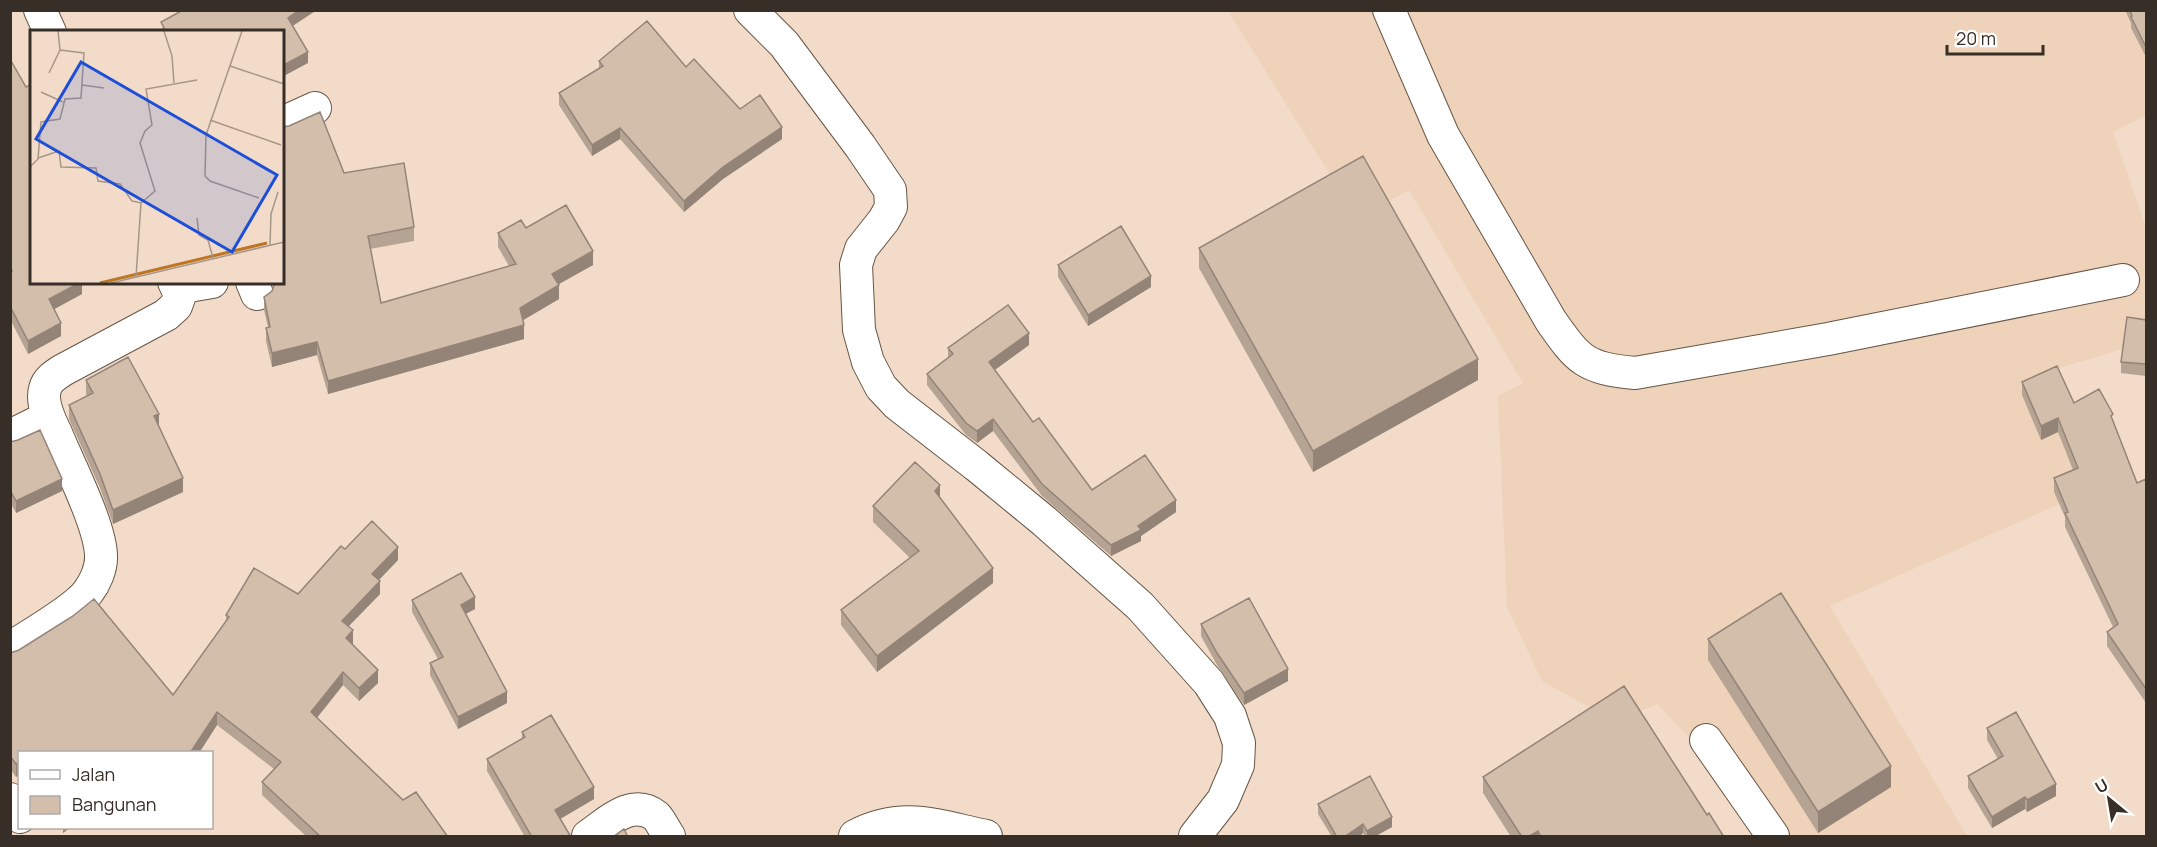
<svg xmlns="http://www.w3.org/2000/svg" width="2157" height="847" font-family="Manrope,sans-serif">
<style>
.built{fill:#eed2b9}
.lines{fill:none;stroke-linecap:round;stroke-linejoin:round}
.minor-casing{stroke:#685545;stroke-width:34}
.minor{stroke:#fff;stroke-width:32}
.wall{fill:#b5a393}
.shaded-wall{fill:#948478}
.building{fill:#d3bdab;stroke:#948478;stroke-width:1.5}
.inset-river{fill:none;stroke:#bf7624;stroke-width:3}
.inset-road{fill:none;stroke:#a79688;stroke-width:1.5}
.view{fill:#1d4ed8;fill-opacity:0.15;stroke:#1d4ed8;stroke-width:3}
.inset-edge{fill:none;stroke:#362e27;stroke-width:3}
</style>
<rect width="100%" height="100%" fill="#f2dcc9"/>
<!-- built -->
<path class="built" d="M1228,11h918v104l-33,17 33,96v114l-87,26 34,121 -263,117 137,230h-181l-129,-132 -40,18 -75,-41 -35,-74 -9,-211 25,-13 -114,-193 -52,28z"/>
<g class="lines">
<defs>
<path id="minor" d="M40,10l10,22
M750,10l34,34 76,102 30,44 1,17 -7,13 -23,29 -5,16 3,65 9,32 13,25 16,17 80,62 67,55 96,85 69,77 21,33 9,27 -1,22 -15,35 -28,36
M1389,10l54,125 108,186c28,40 34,47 84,52l193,-34 295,-59
M282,123l33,-15
M252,282l5,12
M177,288l35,-6
M10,436l38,-19
M10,648c20,-13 66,-39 78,-56 7,-9 13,-23 13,-34 1,-30 -33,-95 -45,-125 -6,-12 -15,-30 -11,-44 2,-9 10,-14 18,-19l103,-55 10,-9 4,-11 -6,-13
M1706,740l67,96
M10,799l10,18
M588,836c19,-13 44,-39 68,-20 5,5 9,15 13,20
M855,836c47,-25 82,-10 131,0"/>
</defs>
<!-- minor casing -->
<use href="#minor" class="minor-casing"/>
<!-- minor -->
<use href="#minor" class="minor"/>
</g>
<!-- wall -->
<path class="wall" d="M2125,10h21v47l-15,-29v-5z
M10,59l22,223h50v12l-28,15 7,27 -33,18 -18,-35z
M599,61l87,6 54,42 42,30 -59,40 -39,33 -64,-73 -28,17 -33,-51v-12l40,-25z
M344,173l70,54v14l-44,8 11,54 128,-37 -11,-19v-14l28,-5 67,37 -35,19 1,15 -36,21 1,19 -196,55 -11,-39 -45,12 -6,-26v-13l2,-1 -4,-17v-13l8,-6 1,-3 -2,-6h11z
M1199,248l279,132 -165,92 -114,-204z
M1058,265l93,22 -63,39 -30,-49z
M2146,320v56l-25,-3v-11z
M1029,345l-34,25 38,52 59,68 84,22 -35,24v5l-30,15 -69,-60 -49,-65 -16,12 -11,-8 -39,-50v-11l21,-17v-9z
M86,380l73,47 24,65 -70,32 -13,-36 -31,-69v-14l18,-9 -1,-2z
M2022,382l91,39 24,62 9,-4v224l-39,-57v-14l6,-5 -48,-100v-10l-11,-25v-14l19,-8 -15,-38 -17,8 -19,-45z
M10,442l52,49 -46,22 -6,-11z
M940,498l53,85 -116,89 -36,-47v-15l69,-52 -37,-36v-16z
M345,549l53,11 -19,20 1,14 -31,32 4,17 -1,1 26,39 -19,18 -16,-16 -26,33 86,82 45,37h-141l-45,-42v-13l12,-13 -57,-44 -18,28h-179l-4,24 -6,-8v-116l163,42 53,-73v-7l72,-21z
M412,600l63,9 -9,5 41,89 -49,26 -28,-54v-12l8,-4 -26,-47z
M1201,624l87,57 -44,24 -27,-40 -16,-29z
M1708,639l183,148 -73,46 -110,-173z
M1987,728l69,68 -29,16 -2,-3 -33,19 -24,-40v-12l30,-17 -11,-19z
M522,732l72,67 -34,20 11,18h-46l-38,-66v-12l35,-20z
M1483,777l224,38 17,22h-213l-28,-44z
M1318,804l74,23 -18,10h-9l-2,-4 -4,4h-27l-14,-23z"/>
<!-- shaded-wall -->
<path class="shaded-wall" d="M299,10h18l-29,19v-11z
M308,52v11l-26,14v-11z
M782,127v12l-59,40 -39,33v-11l39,-34z
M620,128v11l-28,17v-11z
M593,251v14l-41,23v-14z
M1151,276v11l-63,39v-11z
M81,282h1v12l-33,18v-13z
M559,285v14l-39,23v-14z
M61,323v13l-33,18v-13z
M524,325v14l-196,55v-13z
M1029,333v12l-40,29v-12z
M317,342v13l-45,12v-14z
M1478,359v21l-165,92v-21z
M159,414v14l-5,-12z
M2058,418v14l-17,8v-14z
M993,419v12l-16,12v-12z
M183,478v14l-70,32v-14z
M62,479v12l-46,22v-12z
M940,485v16l-5,-10z
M1176,500v12l-35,24v5l-30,15v-11z
M398,547v13l-26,27v-13z
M993,568v15l-116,89v-16z
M380,581v13l-38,39v-12z
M475,597v12l-14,7v-11z
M353,630v13l-7,8v-13z
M1288,669v12l-44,24v-12z
M378,670v13l-19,18v-13z
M343,672v13l-32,40v-13z
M507,692v11l-49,26v-12z
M217,712v13l-18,28h-9z
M20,761v13l-4,3v-13z
M1891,766v21l-73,46v-21z
M2056,784v12l-29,16v-12z
M594,787v12l-39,23v-12z
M2025,797v12l-33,19v-11z
M1392,817v10l-18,10h-7v-6z
M1363,824v9l-4,4h-15z
M63,828h7l-7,5z
M1538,831v6h-10z"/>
<!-- building -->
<path class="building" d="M183,10h116l-11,8 20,34 -26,14v-34h-124l6,-4 -3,-6z
M2130,10h16v37l-15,-30 1,-1z
M647,21l39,46 8,-8 46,50 20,-14 22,32 -59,40 -39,34 -64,-73 -28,17 -33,-52 44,-27 -4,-5z
M10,59l16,28 6,-3v198h49l-32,17 12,24 -33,18 -18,-35v-34l2,-1 -2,-3z
M320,112l24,61 60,-10 10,64 -46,9 13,67 135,-39 -18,-31 23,-13 5,8 40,-23 27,46 -41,23 7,11 -39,23 4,17 -196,56 -11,-39 -45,11 -6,-25 4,-1 -6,-30 8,-6 3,-9h7v-155l7,-1z
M1363,156l115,203 -165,92 -114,-203z
M1121,226l30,50 -63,39 -30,-50z
M1008,305l21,28 -40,29 44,60 6,-4 53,72 53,-35 31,45 -38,26 3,4 -30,15 -69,-61 -49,-65 -16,12 -11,-8 -39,-49 26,-20 -5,-6z
M2127,317l19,3v44l-25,-2z
M128,357l31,57 -5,2 29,62 -70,32 -13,-36 -31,-69 24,-12 -7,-13z
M2057,366l17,37 25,-14 14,25 -2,2 26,67 9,-4v210l-39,-57 11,-8 -53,-111 3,-1 -14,-34 24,-10 -20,-50 -17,8 -19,-44z
M40,430l22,49 -46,22 -6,-11v-48l8,-2z
M915,462l25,23 -5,6 58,77 -116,88 -36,-46 78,-59 -46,-45z
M372,521l26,26 -26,27 8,7 -38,40 11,9 -7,8 32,32 -19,18 -16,-16 -32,40 92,88 13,-8 32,45h-127l-59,-55 19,-20 -64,-50 -27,41h-170v8l-4,3 -6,-8v-103l9,-3 54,-34 21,-17 79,96 56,-78 -3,-2 28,-47 44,26 43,-48 4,3z
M461,573l14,24 -14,8 46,87 -49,25 -28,-54 13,-6 -31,-57z
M1781,593l110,173 -73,46 -110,-173z
M1249,598l39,71 -44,24 -27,-40 -16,-29z
M1624,686l83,129 2,-2 15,24h-183l-3,-6 -10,6h-6l-39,-60z
M2016,712l40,72 -29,16 -2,-3 -33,20 -24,-41 35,-20 -16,-28z
M551,715l43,72 -39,23 16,27h-39l-45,-78 38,-22 -3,-5z
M1370,776l22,41 -25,14 -4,-7 -19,13h-7l-19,-33z
M624,829l4,8h-15z"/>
<!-- overview -->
<g transform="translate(30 30)">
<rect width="254" height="254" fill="#f2dcc9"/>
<path class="inset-river" d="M70,253l167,-40"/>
<path class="inset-road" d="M134,1l8,25 2,27M212,1l-36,104 -1,41 5,5 49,17M200,36l54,18M19,43l11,-23M52,55l22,3M11,62l22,10M180,90l71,25M8,128l21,-7 2,16 35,1 2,13 22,3 12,17M0,137l8,-8 3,-37 19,-3 5,-20 16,-1 3,-45 -24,-3 -2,-19M102,171l9,2 14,-12 -15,-48 5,-12 7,-6 -6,-36 51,-9M167,188l2,17 9,5 5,18M240,215l1,-31 7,-22M106,247l5,-74M81,253l173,-41"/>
<path class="view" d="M51,32l196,113 -45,77 -196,-113z"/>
<rect width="254" height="254" class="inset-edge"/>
</g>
<!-- border -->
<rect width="2157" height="847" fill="none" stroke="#362e27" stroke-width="24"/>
<!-- legend -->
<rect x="18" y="751" width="195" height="78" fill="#ffffff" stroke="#afaba9" stroke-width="1.5"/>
<rect x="30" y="770" width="30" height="9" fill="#ffffff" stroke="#afaba9" stroke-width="1.5"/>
<text x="72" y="781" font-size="18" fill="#362e27">Jalan</text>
<rect x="30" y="796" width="30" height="18" fill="#d3bdab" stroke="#afaba9" stroke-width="1.5"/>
<text x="72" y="811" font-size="18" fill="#362e27">Bangunan</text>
<!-- north arrow -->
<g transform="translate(2109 799) rotate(330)" stroke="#ffffff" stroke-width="4.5" paint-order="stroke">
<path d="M0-4.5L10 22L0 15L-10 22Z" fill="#362e27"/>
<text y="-9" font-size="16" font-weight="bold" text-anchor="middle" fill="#362e27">U</text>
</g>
<!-- scale -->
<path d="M1947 45v9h96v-9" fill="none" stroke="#362e27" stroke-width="3"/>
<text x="1956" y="45" font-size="18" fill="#362e27" stroke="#ffffff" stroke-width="4.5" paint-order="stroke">20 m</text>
</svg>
